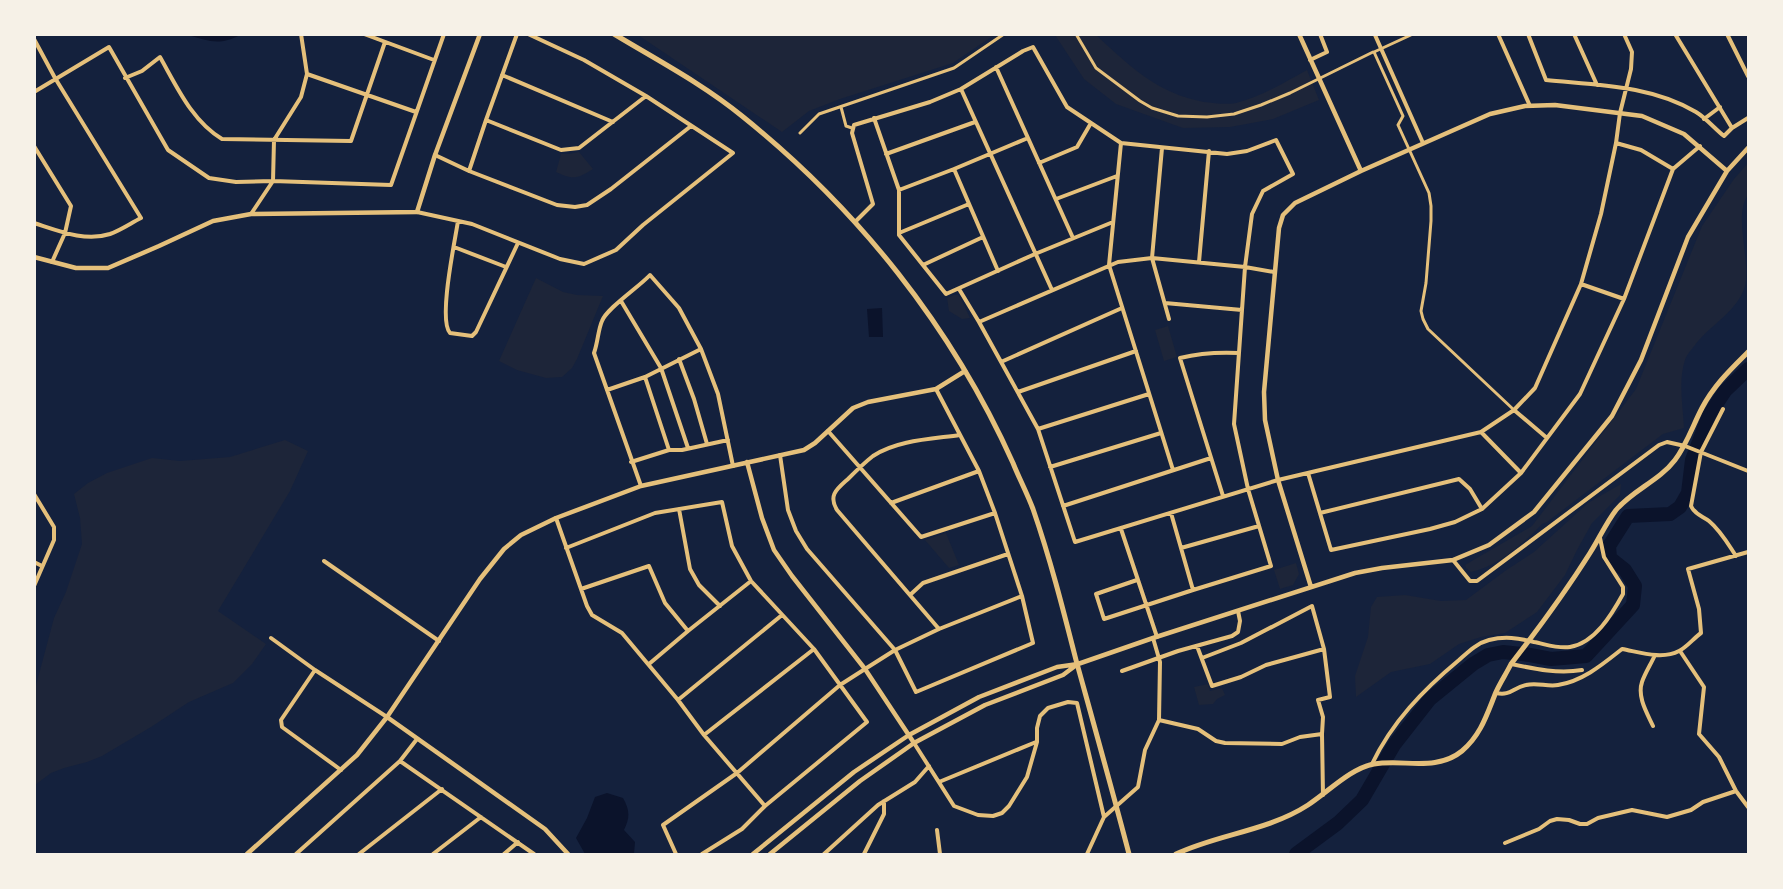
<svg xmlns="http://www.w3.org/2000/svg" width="1783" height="889" font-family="'Nunito Sans',sans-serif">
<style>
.green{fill:#1d2539}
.water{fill:#0b132b}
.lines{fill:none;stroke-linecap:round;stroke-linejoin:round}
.river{stroke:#0b132b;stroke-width:14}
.pedestrian{stroke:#e5c07b;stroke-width:3}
.minor{stroke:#e5c07b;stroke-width:4}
.tertiary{stroke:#e5c07b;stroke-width:4.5}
.secondary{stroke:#e5c07b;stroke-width:5}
</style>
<rect width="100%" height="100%" fill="#14213d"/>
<!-- green -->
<path class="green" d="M638,35h356l-41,28 -113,36 -31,12 -27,21z
M1055,35h41c34,31 60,58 108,67 10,1 22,3 32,1 25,-6 49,-21 71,-33l12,30 -46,19 -43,8 -47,1 -67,-24 -32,-25z
M579,152l14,17c-16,10 -20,11 -37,3l5,-18h8z
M1748,163v32c-15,21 3,64 -3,91 -7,25 -35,39 -50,59 -3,4 -8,9 -10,15 -7,21 -2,46 -1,68l-21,6 -116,88 -5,2c-18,19 -44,42 -71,48l-5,-4 -1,-3 67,-39 104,-137 66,-163 32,-47z
M536,278l27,14 14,3 26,1 -26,63 -5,9 -10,9 -16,1 -29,-8 -18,-9z
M954,295h4l2,2 10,21 -8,1 -13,-8 -2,-13z
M1168,326l9,31 -13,4 -9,-31z
M285,440l23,11 -18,40 -72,120 48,33 -14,20 -19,19 -44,19 -38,25 -49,29 -15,6 -23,6 -13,5 -16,12v-96l19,-71 12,-26 16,-48 -2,-26 -6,-24 14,-11 19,-10 45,-15 28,3 50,-4z
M1621,484l-1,11 -28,28 -15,27 -12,25 -28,37 -32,21 -24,4 -22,7 -29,20 -39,8 -35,25 -1,-21 13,-39 3,-30 6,-10 28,-2 36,6 25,-1 39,-29 29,-19 54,-49z
M946,533l13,32 -10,3 -24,-28z
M1296,563l3,11 -6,11 -13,4 -6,-19z
M1208,684l2,7 12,-3 3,7 -8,4 -4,5 -14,1 -5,-18z"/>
<!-- water -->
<path class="water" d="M188,35h52c-21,11 -31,6 -52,0z
M882,308l1,29h-14l-2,-28z
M607,793l16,5c7,12 7,20 1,32l11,12 -1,12h-49l-9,-16 11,-20 8,-21z"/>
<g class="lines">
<!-- river -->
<path class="river" d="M1296,854l42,-31 24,-23 32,-55 36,-46 43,-35 15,-9 15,-3 27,3 21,4 35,-3 47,-51 2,-19 -10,-16 -15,-12 -1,-12 19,-30 42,-2 10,-7 8,-14 4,-33 17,-45 16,-24 23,-22"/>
<!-- pedestrian -->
<path class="pedestrian" d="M1076,34l20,34 44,33 12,7 26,8 29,1 27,-3 27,-9 29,-12 83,-41
M1374,52l29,64 -5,9 31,68 2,13v15l-5,62 -5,28 2,8 5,10 86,81
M1374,52l39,-18
M841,107l5,19 6,2
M800,133l19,-19 135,-46 50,-34"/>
<!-- minor -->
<path class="minor" d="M364,34l70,26
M1377,34l-2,1 48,108
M1498,34l32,72
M1528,34l18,46c50,5 105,5 150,32 10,6 19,17 28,24l8,-8 16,-10
M1574,34l23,51
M1675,34l57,94
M1727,34l21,42
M34,39l21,39 86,140c-10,5 -20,12 -31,16 -25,8 -51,-3 -76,-11
M1310,60l17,-8 -7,-18
M996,67l77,171
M307,74l109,38
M502,75l111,47
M125,78l17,-7 18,-14c17,30 32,64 62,82l129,2 34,-99
M961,89l91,201
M34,92l75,-45 59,103 41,28 27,4 37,-1 118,4 53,-151
M874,118l25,72v45l47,59 89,-40 78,-32
M1704,119l16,-12
M486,120l75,30 18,-2 67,-52
M1121,143l-12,122 64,205
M1616,143l25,7 32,19
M34,146l37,60 -6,27 -13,29
M1162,148l-10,110 17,61
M886,154l89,-32
M435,155l34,16 88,34 18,2 12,-2 24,-16 80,-63
M1039,163l38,-16 14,-24
M954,169l44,102
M469,171l17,-51 31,-86
M899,190l55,-21 74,-31
M1056,199l61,-23
M417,212l55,12 88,35 24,5 32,-14 27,-25 90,-72 -87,-57 -62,-36 -56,-26
M251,214l22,-33 1,-41 27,-43 6,-23 -6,-40
M458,221c-3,20 -20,99 -8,112l22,3 4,-4 42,-89
M855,222l18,-18 -21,-71 2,-8 76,-23 31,-13 62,-38 10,-4 34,60 54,36 106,11 20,-3 29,-11 17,34 -30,17 -11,23 -7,53 -11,157 14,65 23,77 -78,24 -22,-77
M899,233l70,-29
M454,247l52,20
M1199,262l10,-111
M923,265l60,-28
M1581,284l43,15
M959,289l20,33 59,107 37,113 203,-62 203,-48 33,-22 21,-22 46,-104 20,-70 15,-71 4,-30 11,-44 1,-17 -8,-18
M621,301l40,67 27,80
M1165,303l77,7
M979,322l139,-60 34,-4 93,9 29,5
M679,359l15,40 13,45
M1001,362l121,-54
M645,377l24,73
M936,389l43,82 16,42
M607,390l38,-13 56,-28
M1018,392l118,-41
M1723,409l-22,43 -10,54c4,9 12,10 18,15 12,10 19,23 27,35
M1514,410l33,28
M1038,429l111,-35
M1481,432l40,41
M780,455l8,55 8,21 11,18 88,101 21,42 117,-49 -11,-47 -27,-83 -74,24 -93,-106
M631,462l38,-12h13l46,-10
M1050,467l111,-34
M1308,473l23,77 99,-21 25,-7 27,-13 39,-36 59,-79 44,-95 49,-130 27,-23
M641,486l-47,-133c4,-11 4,-23 8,-32 5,-13 37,-34 48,-46l29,33 22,41 17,45 15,72
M34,494l20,33v13l-20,46
M1223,496l-43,-138c20,-5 39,-6 59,-5
M891,503l88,-32
M1063,506l148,-48
M679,509l11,60 9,16 21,21
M1320,513l139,-34 11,10 12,20
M556,518l31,88 5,9 30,18 56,67 26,35 61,71
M1121,529l36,108
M566,548l89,-35 67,-11 10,44 19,35 63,68 53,73 -102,84 -23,23 -40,25
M1181,548l78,-22
M1453,560l17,21h7l182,-136 8,-3 18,4 63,25
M324,561l115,80
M34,562l8,4
M1137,580l-41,14 8,25 89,-29
M581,589l68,-23 16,37 23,28
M910,595l13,-12 85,-29
M939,629l-102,-119c-9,-15 0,-21 11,-31 8,-8 16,-16 25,-23 24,-16 59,-17 87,-21
M271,638l44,32 72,47
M1197,646l15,40 29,-9 25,-12 58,-16
M1680,651l24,36 -5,47 20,23 17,34 12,16
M1202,658l39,-15 71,-37 12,43 6,48 -12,3 5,17 -1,17
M649,664l39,-33 63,-50
M1511,664c24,5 47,10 71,6
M315,670l-34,50 1,7 59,43
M1122,671l56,-20 54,-15 6,-4 2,-11 -2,-10
M1496,693c15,3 16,-5 30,-8 11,-3 21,2 32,0 25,-4 45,-21 64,-36 17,3 40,11 57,2 8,-4 15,-13 22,-18l-2,-24 -11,-40 60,-17
M678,700l104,-85
M1159,720l39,9 18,12 9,2 57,1 18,-7 22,-3 1,61
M1653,726c-6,-13 -16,-29 -11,-44 3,-9 9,-18 13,-27
M704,735l110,-86
M914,743l40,63 24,9 15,1 9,-3 7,-7 18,-29 10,-35v-14l3,-12 8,-8 20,-6 9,1 27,114
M400,761l134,93
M1372,764c20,-42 51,-74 87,-104 9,-8 18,-17 30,-20 16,-4 29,-2 45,2 11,2 24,7 36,5 25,-4 42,-33 53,-53v-7l-19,-30 -4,-19
M939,782l97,-40
M937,830l3,24
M1505,843l34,-14 11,-8 7,-2 12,1 11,4h7l11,-6 34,-8 35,7 24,-7 12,-8 33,-11
M296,854l104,-93 17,-22
M359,854l83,-65
M433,854l48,-37
M504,854l14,-12
M676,854l-13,-29 74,-52 103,-88 25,-16 30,-19 44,-21 83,-33
M824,854l54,-49 37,-23 14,-16
M864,854l20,-40v-13
M1087,854l17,-37 34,-30 7,-37 14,-30 1,-58 -7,-24"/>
<!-- tertiary -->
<path class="tertiary" d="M1299,34l62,137
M34,257l42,11h32l51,-22 54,-25 38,-7 166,-2 18,-57 45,-121
M747,462l15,56 12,32 18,26 73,93 49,74
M1311,587l-33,-107 -13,-60 -1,-28 15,-164 4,-13 12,-12 66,-32 129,-57 35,-8 30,-1 87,11 42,18 43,37
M387,717l158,112 23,25
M247,854l110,-99 30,-38 93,-138 24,-30 17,-14 35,-17 85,-32 163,-36 11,-7 38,-35 15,-6 68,-13 29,-18
M753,854l101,-82 55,-37 70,-38 78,-30 21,-3 75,-26 202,-65 27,-5 71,-8 36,-15 45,-33 78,-96 29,-56 47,-123 39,-66 21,-23
M770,854l90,-73 54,-38 71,-38 78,-30 12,-9"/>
<!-- secondary -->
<path class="secondary" d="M614,34c43,26 89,50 128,82 116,93 210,211 271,347 6,15 14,30 20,46 17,49 30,100 43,151 18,65 36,129 53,194
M1176,854c42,-20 92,-23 132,-49 20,-13 43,-37 66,-41 30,-5 62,8 88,-13 19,-16 25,-37 34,-59 4,-9 10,-18 15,-28 28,-36 55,-73 79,-111 9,-14 16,-30 26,-43 17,-20 43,-29 59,-50 12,-16 18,-35 27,-52 12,-23 29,-39 46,-56"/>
</g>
<!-- border -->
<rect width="1783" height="889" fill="none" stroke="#f6f1e7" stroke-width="72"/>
</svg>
